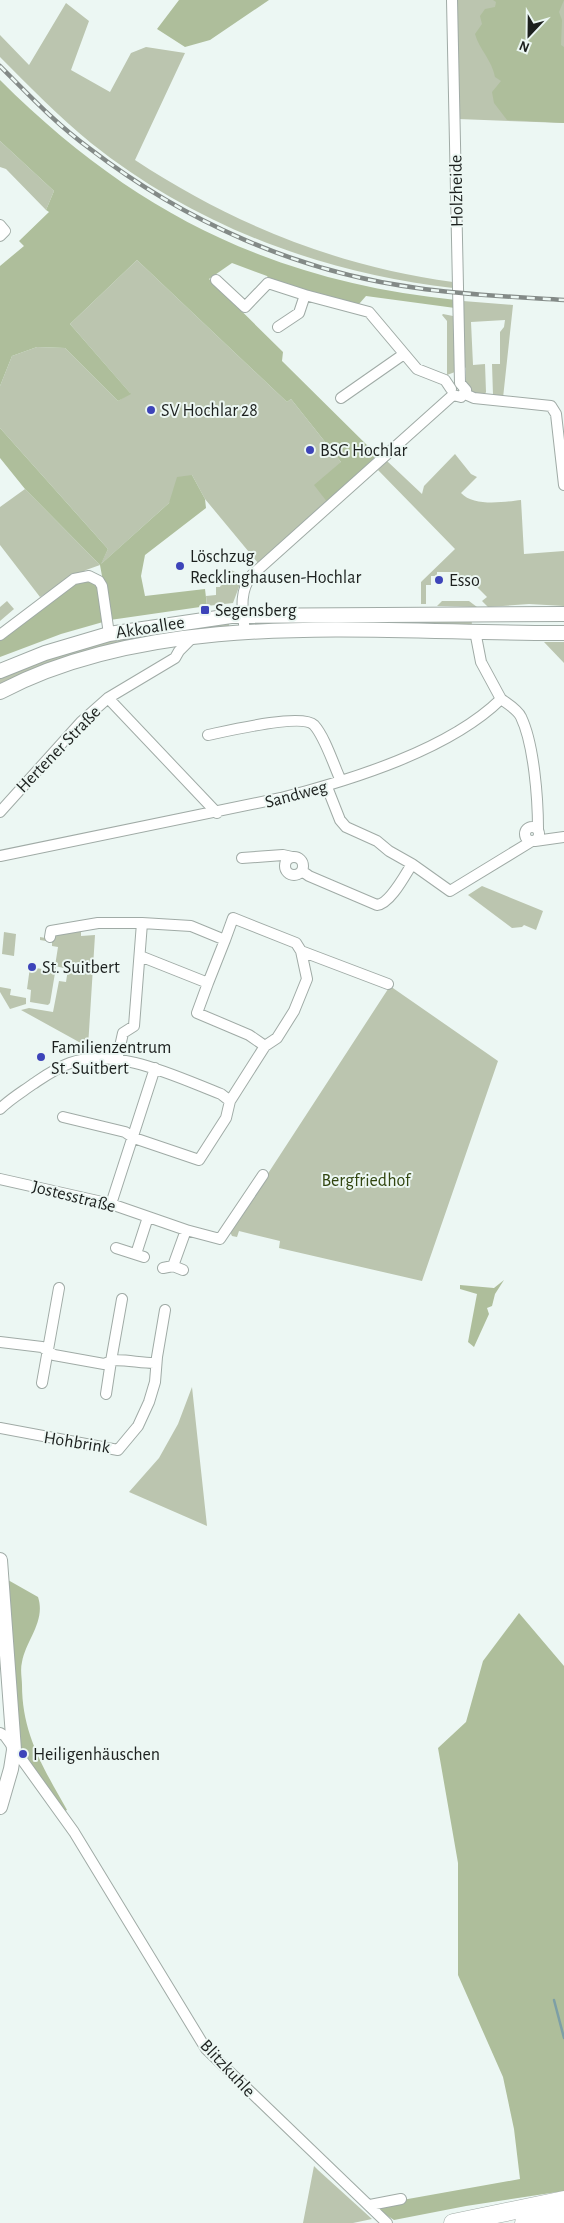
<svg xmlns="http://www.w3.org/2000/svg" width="564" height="2223" font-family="'Alegreya Sans',sans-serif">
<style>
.green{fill:#bbc5af}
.forest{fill:#aebe9b}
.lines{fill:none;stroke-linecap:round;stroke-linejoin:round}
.stream{stroke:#7d9fa6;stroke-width:2.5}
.street-casing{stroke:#a0aba6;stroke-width:12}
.secondary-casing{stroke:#a0aba6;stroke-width:16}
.highway-casing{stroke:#a0aba6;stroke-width:19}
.street{stroke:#fff;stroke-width:10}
.secondary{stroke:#fff;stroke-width:14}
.highway{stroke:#fff;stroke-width:18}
.rail-casing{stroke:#838a87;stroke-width:4.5}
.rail{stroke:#ecf7f3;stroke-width:2.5;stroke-dasharray:8;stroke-linecap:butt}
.poi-dot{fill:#3d44b9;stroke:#ecf7f3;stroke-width:2}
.labels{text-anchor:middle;stroke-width:4;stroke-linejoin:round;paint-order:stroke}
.street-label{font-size:18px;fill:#1c201e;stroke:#ecf7f3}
.poi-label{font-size:18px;fill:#1c201e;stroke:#ecf7f3;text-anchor:start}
.park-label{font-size:18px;fill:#31450f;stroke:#ecf7f3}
</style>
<rect width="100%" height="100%" fill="#ecf7f3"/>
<!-- green -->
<path class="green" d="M454,0h110v123l-106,-4z
M66,3l23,18 -18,49 39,22 21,-39 15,-6 39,6 -50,107c97,64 204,107 318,122v6c-131,-15 -258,-62 -362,-145 -32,-26 -61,-56 -91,-86v-22l29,30z
M0,141l54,50 -8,19 -40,-41 -6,-2z
M137,260l150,142 4,-3 50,63 -13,41 -70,60 -53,-64 -13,-24 -23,28 -69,62 -14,5 -46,27 -40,-52v-38l25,-18 75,76 8,-16 -108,-121v-42l12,-30 25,-9 28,1 53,53 12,-8 -60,-69z
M463,301l50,4 -10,93 -10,-3 -1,-31h8v-32l4,-5 1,-7 -34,2 2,43 12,-1 1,28 -1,2 -13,-1 -6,-8v-17l-3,-2z
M443,314l10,2 3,4 -1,52 -8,3v-54l-5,-6z
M455,454l16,20 6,3 -16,16c13,14 43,9 60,7l3,54 40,-3v55l-35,-2 -41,3 -6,-6 5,-4 -16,-16 -18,-3 -1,-6h-15v4h-6v9h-5v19h-5v-22l34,-33 -77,-79 9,-9 35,33 2,-8z
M229,569l14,7 -10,27 -26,3 -1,-10 10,-1v-8h4z
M7,601l7,8 -14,12v-14z
M442,601h27l8,6 -40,-1z
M252,620l219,1 1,2 -1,3 -221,1z
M229,621v9l-52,6 -177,53v-13l5,-2 93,-33z
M544,642h20v21z
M482,886l61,25 -7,19 -12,-5 -2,2 -10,1 -44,-33z
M81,929v7l14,-1 -7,112 -67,-37 8,-2 24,4 6,-31 7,1 2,-13 -13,-3 3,-19 -6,-1v-4l-12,-2v-3l11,2 1,-6z
M4,932l12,2 -2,22 -12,-2z
M48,966l8,1 -6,36 -2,2 -18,-3 1,-12 -4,-1 3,-22 18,3z
M390,986l108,75 -76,220 -143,-33 1,-7 -41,-10 -2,6 -5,-1 -2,-4z
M0,987l11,2 -1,6 16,3v6l-16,5 -10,-17z
M192,1387l15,139 -78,-34 30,-34 19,-34z
M314,2166l4,4 54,49 -19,4h-50z"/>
<!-- forest -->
<path class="forest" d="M179,0h90l-59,40 -25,7 -28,-18z
M493,0h71l-5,12 3,8 -1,25 3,2v76l-57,-3 -13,-17 -2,-11 9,-11 -6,-4c-3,-17 -16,-28 -20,-43l7,-10 -2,-8 5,-7 10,-2 1,-5z
M0,80c131,131 270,201 456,220l-1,8 -89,-12 -7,8 -88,-22 -4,-6 -35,-13 -23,16 74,73 -1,9 95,94 -49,48 -14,-18 27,-23 -50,-63 -4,3 -150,-142 -67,64 61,70 -13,7 -53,-53 -28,-1 -25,9 -12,30v-120l24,-20 -5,-5 30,-29 -3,-2 8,-19 -54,-50z
M0,428l108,121 -7,15 68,-61 8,-26 15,-2 13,24 1,9 -61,47 -4,21 4,20 60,-7 2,17 -97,14 -10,-55 -75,-76 -25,-31z
M90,579l8,8 5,35 -42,12 -61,23v-18l75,-56z
M504,1280l-9,14 -3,12 -5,2 2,6 -15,33 -6,-5 9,-48 -17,-5v-4l34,3z
M8,1580l30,17c8,24 -12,43 -16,65 -2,8 0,16 0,23 0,49 22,84 45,125l-4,2 -45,-66z
M519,1613l45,53v525l-98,15 -72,14 -14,-9v-7l140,-25 -6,-50 -11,-52 -45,-102v-112l-20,-115 28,-26 17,-61z"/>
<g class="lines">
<!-- stream -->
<path class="stream" d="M554,2000l10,38"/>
<defs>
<path id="street" d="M452,0l8,383 6,7 -5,7 -8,-2
M0,225l5,6 -5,5
M216,280l29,27 23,-24 37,12
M278,327l21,-14 6,-18 64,17 48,57 28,11 6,9
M465,394l9,4 77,8 5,8 8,71
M341,398l63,-44
M245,633c-2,-20 -7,-41 7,-58l201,-180
M0,635l74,-56 15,-3 10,5 3,5 7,48
M108,698l109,115
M501,699c7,5 17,11 20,18 13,27 17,82 17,112
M208,735c19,-4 94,-22 106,-10 11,12 20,41 27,56
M0,812l81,-90 27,-24 67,-40 4,-7 12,-12
M525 834a7 7 0 1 1 14 0a7 7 0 1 1-14 0Z
M535,841l29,-4
M0,856l281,-58c70,-18 168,-48 220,-99l-20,-37 -6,-31
M285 866a9 9 0 1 1 18 0a9 9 0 1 1-18 0Z
M242,858l41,-3 9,2
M412,864l38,27 82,-50
M302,871l7,5 68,29c13,-1 28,-30 35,-41l-23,-13 -12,-10 -31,-14 -6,-7 -13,-33
M142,923l49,3 34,14 8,-22 63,25 5,8
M50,937l1,-6 47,-8h44l-8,103 -11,7 -6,27
M140,956l68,27 -11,30 52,22 16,11
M208,983l17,-43
M0,1109c10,-10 22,-17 33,-25 12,-8 23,-16 37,-21 46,-17 109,15 151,31l9,7
M63,1117l62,15 9,6 65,22 27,-42 4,-17 35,-55 12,-8 17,-27 13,-32 -6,-28 87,33
M0,1179l111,25 75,26 34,9 43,-64
M111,1204l44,-136
M116,1248l28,9
M136,1254l12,-37
M173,1266l10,4
M163,1268l10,-2 13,-36
M0,1342l42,5 12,8 50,9 7,-3 11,-62
M42,1383l17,-95
M106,1394l5,-33c7,-3 34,3 45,2
M0,1428l118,22 20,-24 11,-24 6,-20 2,-25 8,-47
M0,1733l5,3 69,96 132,217 181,174
M370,2205l31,-6"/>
<path id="secondary" d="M0,671l45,-18 64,-19 122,-18 333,-2
M0,692c163,-86 385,-58 564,-59
M0,1560l14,190 -3,19 -11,38"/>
<path id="highway" d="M453,2223l111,-23
M524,2223l40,-7"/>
</defs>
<!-- street casing -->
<use href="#street" class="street-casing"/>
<!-- secondary casing -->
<use href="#secondary" class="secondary-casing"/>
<!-- highway casing -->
<use href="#highway" class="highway-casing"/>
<!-- street -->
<use href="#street" class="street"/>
<!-- secondary -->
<use href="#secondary" class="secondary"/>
<!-- highway -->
<use href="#highway" class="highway"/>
<defs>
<path id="rail" d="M0,66c28,28 56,58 89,82 95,73 208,124 328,140 48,7 98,9 147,12"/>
</defs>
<!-- rail casing -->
<use href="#rail" class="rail-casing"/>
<!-- rail -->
<use href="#rail" class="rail"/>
</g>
<!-- markers -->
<g class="poi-dot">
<circle cx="151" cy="410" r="5"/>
<circle cx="310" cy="450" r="5"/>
<circle cx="180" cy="566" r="5"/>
<circle cx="439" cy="580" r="5"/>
<rect x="200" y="605" width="10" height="10" rx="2.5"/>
<circle cx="32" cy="967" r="5"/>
<circle cx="41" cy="1057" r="5"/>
<circle cx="23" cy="1754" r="5"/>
</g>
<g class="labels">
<!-- street labels -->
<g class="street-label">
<text transform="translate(456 191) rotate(-91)" y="6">Holzheide</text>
<text transform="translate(150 627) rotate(-9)" y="6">Akkoallee</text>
<text transform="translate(58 749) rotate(-46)" y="6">Hertener Straße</text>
<text transform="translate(296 794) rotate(-15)" y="6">Sandweg</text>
<text transform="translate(74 1196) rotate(14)" y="6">Jostesstraße</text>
<text transform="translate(77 1442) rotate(9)" y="6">Hohbrink</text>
<text transform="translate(228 2068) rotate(47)" y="6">Blitzkuhle</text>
</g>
<!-- poi labels -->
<g class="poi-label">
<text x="161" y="416">SV Hochlar 28</text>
<text x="320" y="456">BSG Hochlar</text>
<text x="190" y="562">Löschzug<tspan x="190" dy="21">Recklinghausen-Hochlar</tspan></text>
<text x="449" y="586">Esso</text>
<text x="215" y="616">Segensberg</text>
<text x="42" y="973">St. Suitbert</text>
<text x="51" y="1053">Familienzentrum<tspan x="51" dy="21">St. Suitbert</tspan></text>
<text x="33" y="1760">Heiligenhäuschen</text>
</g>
<!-- park labels -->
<g class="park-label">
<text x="366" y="1186">Bergfriedhof</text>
</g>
</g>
<!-- north arrow -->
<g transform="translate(529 35) rotate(202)" stroke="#ecf7f3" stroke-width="4" paint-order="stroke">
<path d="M0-4L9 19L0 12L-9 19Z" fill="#1c201e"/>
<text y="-8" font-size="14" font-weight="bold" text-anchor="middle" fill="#1c201e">N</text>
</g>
</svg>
